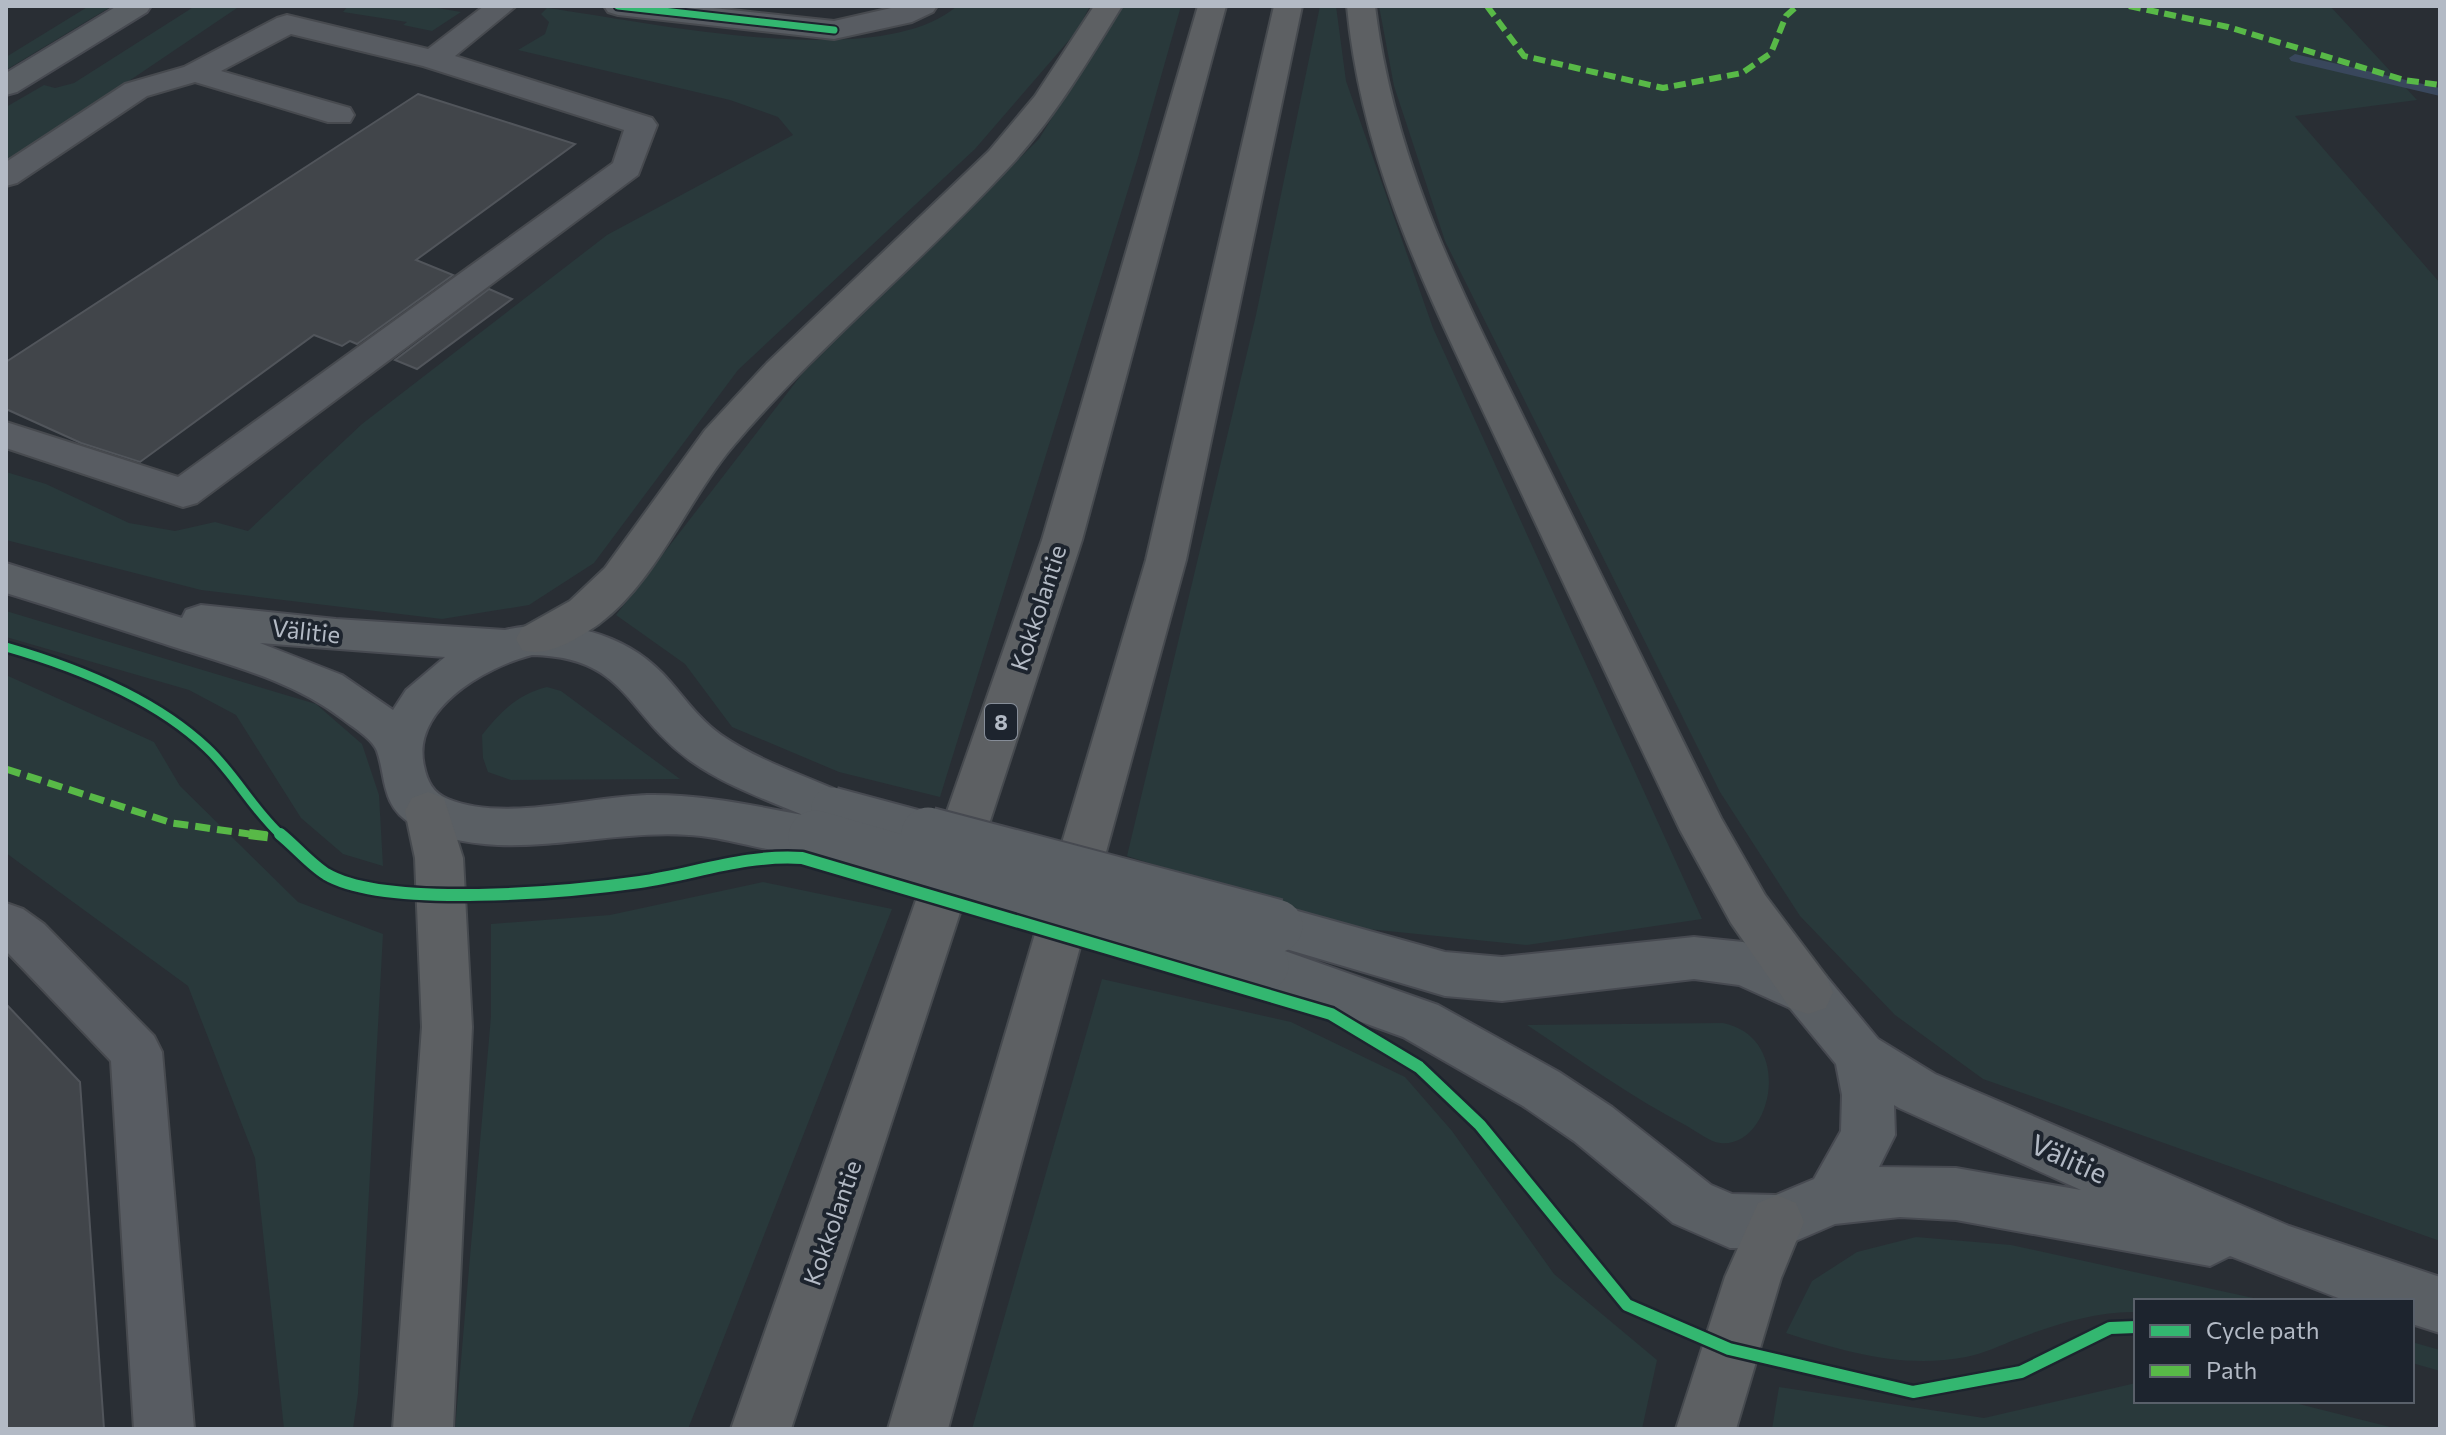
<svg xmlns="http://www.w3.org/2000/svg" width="2446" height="1435" font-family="Commissioner,sans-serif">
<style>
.green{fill:#29393b}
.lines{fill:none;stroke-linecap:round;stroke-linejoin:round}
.stream{fill:#39475c;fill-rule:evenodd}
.building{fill:#41454a;stroke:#51555b;stroke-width:2}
.minor-casing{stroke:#474a4f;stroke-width:4}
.major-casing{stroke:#474a51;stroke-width:4}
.highway-casing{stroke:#464a4f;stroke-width:4}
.minor{fill:#585c62;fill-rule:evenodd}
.major{fill:#5a5f64;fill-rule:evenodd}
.highway{fill:#5d6063;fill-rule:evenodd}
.major-bridge-far1-casing{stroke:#474a51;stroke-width:45;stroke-linecap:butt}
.major-bridge-casing{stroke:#474a51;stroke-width:57;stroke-linecap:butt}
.major-bridge-far1{stroke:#5a5f64;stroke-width:41}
.major-bridge{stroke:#5a5f64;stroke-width:53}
.quiet-far2{stroke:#58b947;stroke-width:6;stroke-dasharray:12 6;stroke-linecap:butt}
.quiet-far1{stroke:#58b947;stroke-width:7;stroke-dasharray:15 7;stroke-linecap:butt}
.quiet{stroke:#58b947;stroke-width:10;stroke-dasharray:19 10;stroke-linecap:butt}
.cycleway-far2-casing{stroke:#1d242e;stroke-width:11}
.cycleway-far1-casing{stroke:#1d242e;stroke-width:14}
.cycleway-casing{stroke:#1d242e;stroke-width:17}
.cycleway-far2{stroke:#33b770;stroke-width:7}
.cycleway-far1{stroke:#33b770;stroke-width:9}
.cycleway{stroke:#33b770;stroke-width:12}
.labels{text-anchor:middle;stroke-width:8;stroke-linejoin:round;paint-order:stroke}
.shield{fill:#1d242e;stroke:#868d98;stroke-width:2}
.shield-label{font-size:22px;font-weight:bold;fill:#b3bac5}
.street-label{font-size:24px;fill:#b3bac5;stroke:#1d242e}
.near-street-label{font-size:28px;fill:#b3bac5;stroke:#1d242e}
</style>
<rect width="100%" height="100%" fill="#292e34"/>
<!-- green -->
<path class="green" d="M89,6h23l-106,64v-13z
M195,6h45l-234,158v-57l38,-22 11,3 19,-5z
M348,6h78l35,6 -29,19 -29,-6 4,-3 -64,-10z
M957,6h133l-13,25 -102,118 -237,221 -144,193 -65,42 -87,14 -241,-29 -195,-50v-68l40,12 83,39 46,8 40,-9 33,9 114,-107 245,-189 186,-100 -15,-18 -48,-17 -212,-50 27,-16 4,-12 -8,-8 6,-6c98,13 332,66 410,-2z
M1120,6h61l-44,155 -197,636 -101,-25 -107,-45 -47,-63 -69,-49 186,-241 237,-235z
M1320,6h16l10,75 87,247 269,591 -175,26 -179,-18 -221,-71 129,-541z
M1379,6h951l87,94 -122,16 145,167v958l-457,-162 -88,-64 -95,-99 -80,-124 -275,-551 -51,-155z
M6,611l310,93 46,40 17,51 4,71 -40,-12 -42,-36 -65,-103 -47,-25 -183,-53z
M6,675l148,67 26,44 118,116 85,32 -25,460 -5,35h-69l-29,-271 -67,-172 -182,-133z
M547,687l14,4 119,88 -169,1 -23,-8 -5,-14 -1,-23c18,-23 36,-41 65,-48z
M763,882l129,27 -204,520h-233l36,-413v-92l119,-9z
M1102,979l189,43 114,55 47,54 102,143 103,86 -15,69h-670z
M1723,1023c73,15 49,126 -3,120 -10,-1 -24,-12 -33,-17 -56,-29 -107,-66 -160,-101z
M1916,1237l95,8 256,56h-131v11c-39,-1 -83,13 -119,27 -16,6 -34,15 -51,18 -63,12 -120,-5 -180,-24l26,-52 45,-29z
M2412,1342l28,8v21l-28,-8z
M2136,1383v18h151l111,28h-626l7,-42 205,31z"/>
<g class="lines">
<!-- stream -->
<path class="stream" d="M2295,54l145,34v8l-149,-35 -2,-3z"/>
</g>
<!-- building -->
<path class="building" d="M418,94l157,50 -159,116 37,15 -96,69 -7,-3 -8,5 -28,-11 -174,127 -59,-19 -75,-34v-47z
M489,289l23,10 -95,70 -22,-9z
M6,1004l74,78 24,347h-98z"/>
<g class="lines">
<defs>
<path id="minor" d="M484,6h32l-61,50 197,62 5,7 -19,50 -441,328 -14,4 -177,-59v-26l172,55 435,-314 11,-33 -201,-64 -132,-32 -70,37 129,37 4,7 -4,7h-22l-133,-40 -48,14 -130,87 -11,3v-24l119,-78 59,-17 93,-49 10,-3 141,34z
M604,6h91l139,15 66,-15h37l-4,6 -21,10 -78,17 -216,-24 -10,-3z
M6,903l17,6 21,15 110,112 8,16 32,377h-60l-23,-368 -105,-110z"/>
<path id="major" d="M117,6h34l-4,6 -130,80 -11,3v-22z
M6,563l176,55 4,-8 15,-5 135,14 169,11c54,-13 118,2 158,44 19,20 34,44 58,61 39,27 85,41 127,60l7,13 -7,13 -15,5 5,11 -7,14c-33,11 -93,-11 -130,-15 -94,-11 -201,34 -289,-12 -31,-17 -26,-48 -35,-73 -5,-13 -26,-25 -36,-33 -48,-37 -111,-53 -167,-71 -56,-18 -112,-37 -168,-54zM260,643l185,14 -39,33 -13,20 -51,-35zM532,655c94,2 93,57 156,104 34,25 76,40 115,56 -52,-10 -104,-21 -156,-20 -60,2 -143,27 -199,4 -15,-6 -21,-18 -24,-33 -13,-57 61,-99 108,-111z
M1276,905l169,47 57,5 192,-20 49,5 83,34 52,63 57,35 354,152 151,51v56l-28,-9v-23h-66l-116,-45 -20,10 -254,-46 -56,-3 -65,7 -58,25 -47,-1 -57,-25 -99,-82 -51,-35 -120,-69 -158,-57 -8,-15 8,-15 17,-7 176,62 121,67 53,35 99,78 21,9 44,1 38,-16 27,-48 1,-36 -6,-31 -46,-56 -51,-23 -45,-6 -192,22 -57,-5 -186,-55 -7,-15 7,-15zM1894,1105l5,3 182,82 -125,-22 -77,-1 16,-32z"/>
<path id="highway" d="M1094,6h28c-34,55 -67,111 -111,159 -89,97 -192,180 -277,280 -46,54 -78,137 -135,179 -22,15 -51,34 -77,26l-6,-11 6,-11 48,-27 35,-33 100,-138 62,-67 222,-212 46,-55z
M1198,6h28l-144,534 -291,889h-60l311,-889z
M1274,6h28l-116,554 -238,869h-60l258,-869z
M1347,6h28c20,162 88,287 158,431 63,127 125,254 188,381l44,77 61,81 7,16 -7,16 -18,6 -18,-6 -59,-85 -51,-93c-61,-128 -121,-257 -181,-385 -68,-147 -136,-274 -152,-439z
M428,792l16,6 19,60 9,169 -19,402h-60l29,-402 -7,-169 -10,-47 7,-13z
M1777,1195l19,8 8,19 -23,56 -45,151h-60l49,-152 33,-74z"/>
</defs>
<!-- minor casing -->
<use href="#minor" class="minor-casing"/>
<!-- major casing -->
<use href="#major" class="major-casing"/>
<!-- highway casing -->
<use href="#highway" class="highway-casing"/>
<!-- minor -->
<use href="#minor" class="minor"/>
<!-- major -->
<use href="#major" class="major"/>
<!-- highway -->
<use href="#highway" class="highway"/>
<defs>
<path id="major-bridge-far1" d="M832,808l104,28"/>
<path id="major-bridge" d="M928,834l348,92
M815,837l447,128"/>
</defs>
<!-- major-bridge-far1 casing -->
<use href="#major-bridge-far1" class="major-bridge-far1-casing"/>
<!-- major-bridge casing -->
<use href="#major-bridge" class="major-bridge-casing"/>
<!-- major-bridge-far1 -->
<use href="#major-bridge-far1" class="major-bridge-far1"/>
<!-- major-bridge -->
<use href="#major-bridge" class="major-bridge"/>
<!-- quiet-far2 -->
<path class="quiet-far2" d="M1487,6l37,50 139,32 79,-15 29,-20 15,-37 11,-10
M2129,6l99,21 176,53 36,5"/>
<!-- quiet-far1 -->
<path class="quiet-far1" d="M6,769l166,54 91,13"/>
<!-- quiet -->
<path class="quiet" d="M249,834l32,4"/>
<defs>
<path id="cycleway-far2" d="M618,6l216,24"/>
<path id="cycleway-far1" d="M6,647c70,20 147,50 201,101 28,26 46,62 75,88"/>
<path id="cycleway" d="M280,834c15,12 30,30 46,40 59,35 243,18 314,8 54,-8 107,-28 162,-24l529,156 88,53 61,58 147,180 102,44 184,43 108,-20 89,-44 26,-1"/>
</defs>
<!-- cycleway-far2 casing -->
<use href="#cycleway-far2" class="cycleway-far2-casing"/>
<!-- cycleway-far1 casing -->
<use href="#cycleway-far1" class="cycleway-far1-casing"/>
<!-- cycleway casing -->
<use href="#cycleway" class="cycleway-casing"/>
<!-- cycleway-far2 -->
<use href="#cycleway-far2" class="cycleway-far2"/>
<!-- cycleway-far1 -->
<use href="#cycleway-far1" class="cycleway-far1"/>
<!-- cycleway -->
<use href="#cycleway" class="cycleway"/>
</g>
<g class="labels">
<!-- shield labels -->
<rect class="shield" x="985" y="704" width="32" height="36" rx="6"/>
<g class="shield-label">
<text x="1001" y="730">8</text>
</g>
<!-- street labels -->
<g class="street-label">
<text transform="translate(1039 608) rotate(-72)" y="8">Kokkolantie</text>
<text transform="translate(306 632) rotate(6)" y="8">Välitie</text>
<text transform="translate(833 1223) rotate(-71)" y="8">Kokkolantie</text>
</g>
<!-- near-street labels -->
<g class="near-street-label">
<text transform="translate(2069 1159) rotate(24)" y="10">Välitie</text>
</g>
</g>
<!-- border -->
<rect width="2446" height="1435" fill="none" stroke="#b3bac5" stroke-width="16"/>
<!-- legend -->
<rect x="2134" y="1299" width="280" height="104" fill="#1d242e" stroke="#59606a" stroke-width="2"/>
<rect x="2150" y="1325" width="40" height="12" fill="#33b770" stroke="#59606a" stroke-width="2"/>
<text x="2206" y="1339" font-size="24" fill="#b3bac5">Cycle path</text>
<rect x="2150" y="1365" width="40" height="12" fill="#58b947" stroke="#59606a" stroke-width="2"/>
<text x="2206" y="1379" font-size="24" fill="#b3bac5">Path</text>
</svg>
